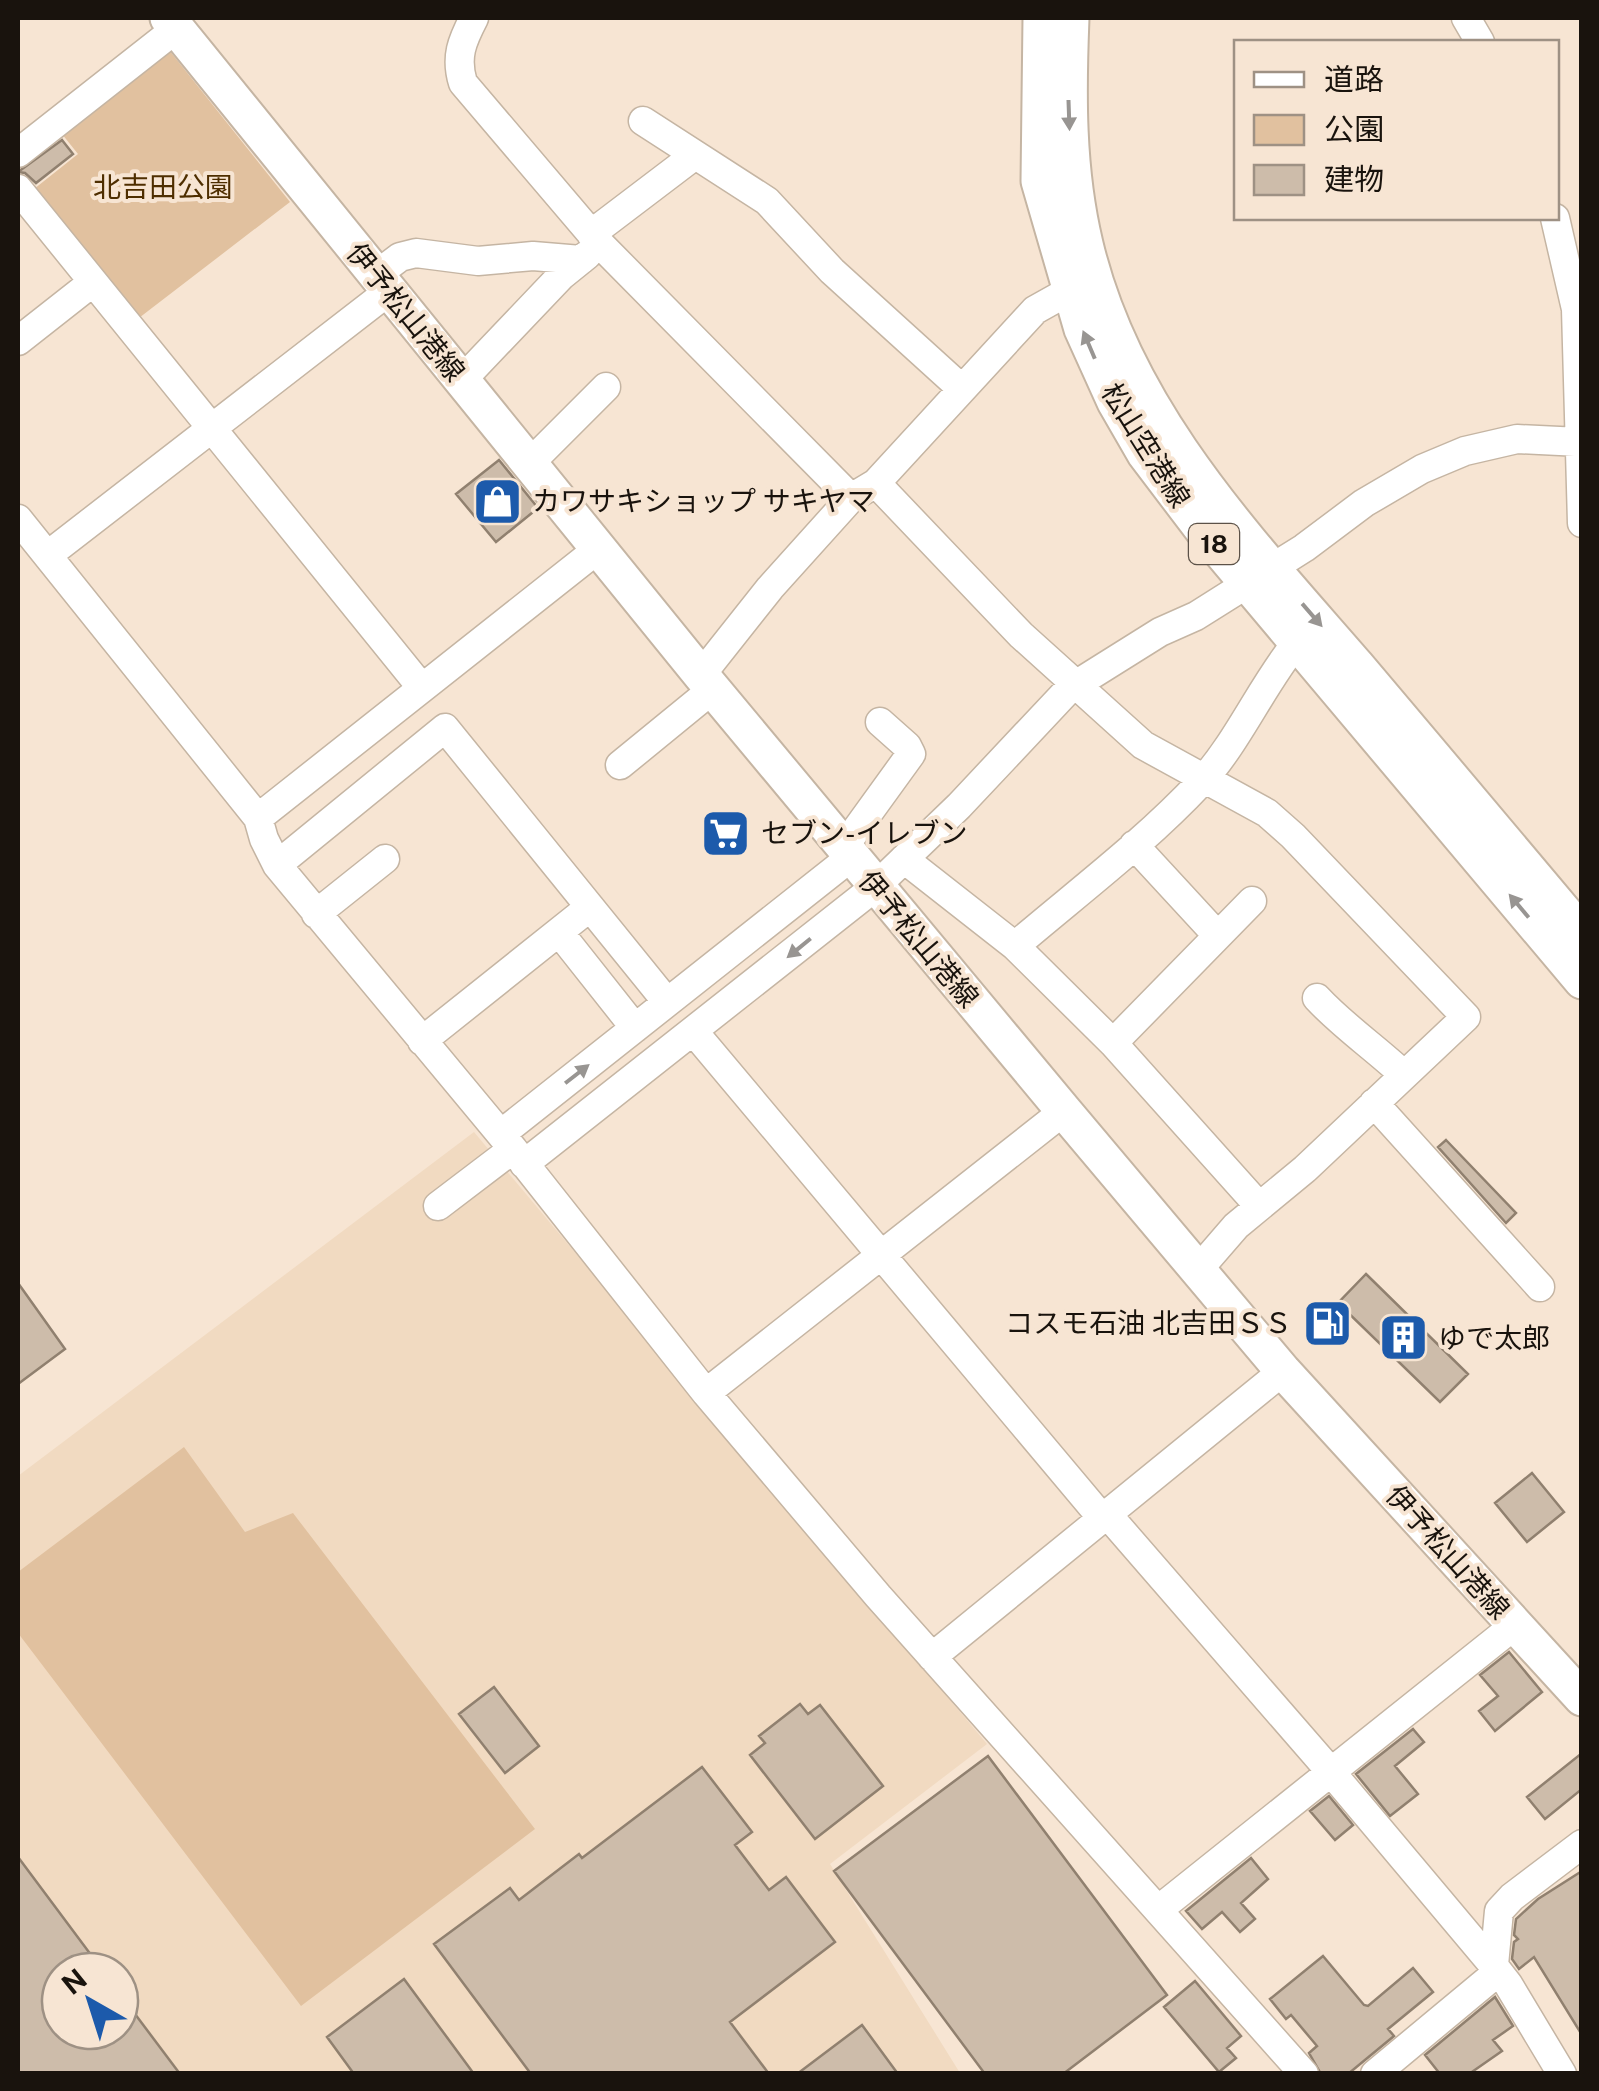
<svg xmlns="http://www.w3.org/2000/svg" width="1599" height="2091" font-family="'Public Sans','Noto Sans JP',sans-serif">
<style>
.built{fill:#f1dac1;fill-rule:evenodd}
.green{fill:#e1c19f}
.building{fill:#cdbcaa;stroke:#90806f;stroke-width:2.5}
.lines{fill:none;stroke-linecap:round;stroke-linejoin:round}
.minor-casing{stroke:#c5b5a3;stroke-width:31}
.major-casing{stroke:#c5b5a3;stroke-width:39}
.minor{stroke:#fff;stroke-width:28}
.major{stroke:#fff;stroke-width:35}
.oneway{fill:#989592}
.labels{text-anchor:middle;stroke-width:8;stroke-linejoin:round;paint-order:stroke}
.shield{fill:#f7e5d3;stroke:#5c5248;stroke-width:2.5}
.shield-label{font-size:25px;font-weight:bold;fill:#19130d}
.park-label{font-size:28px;fill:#4e2e00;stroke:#f7e5d3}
.street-label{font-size:28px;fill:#19130d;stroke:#f7e5d3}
.poi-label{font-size:28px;fill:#19130d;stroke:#f7e5d3;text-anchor:start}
</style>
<rect width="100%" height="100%" fill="#f7e5d3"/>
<!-- built -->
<path class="built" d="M474,1132l513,612 -157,120 130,209 -942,1v-598zM60,1971h60v60h-60z"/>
<!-- green -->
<path class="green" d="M169,50l121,152 -155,119 -106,-128 49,-39 -16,-20z
M184,1447l61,85 48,-19 242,316 -234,177 -283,-373v-61z"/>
<!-- building -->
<path class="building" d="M62,140l11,14 -37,29 -11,-10 -7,-1z
M499,460l39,48 -42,34 -40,-48z
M1446,1140l70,73 -10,10 -68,-76z
M1366,1274l102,100 -28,28 -102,-99z
M18,1283l47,66 -47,35z
M1532,1473l32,39 -37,30 -32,-39z
M1509,1652l33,40 -47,39 -16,-20 19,-15 -18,-21z
M494,1687l45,59 -34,27 -46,-59z
M800,1704l8,10 12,-9 63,81 -68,53 -65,-84 15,-12 -6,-7z
M1413,1729l11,13 -29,24 23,28 -28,22 -34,-42z
M1582,1753v36l-37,30 -18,-22z
M988,1756l179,239 -104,79h-78l-151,-203z
M702,1767l50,65 -17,13 34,45 17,-13 49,65 -105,80 39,52h-238l-97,-130 76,-56 9,12 60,-46 3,4z
M1329,1796l24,29 -18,15 -25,-29z
M18,1857l85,114h-43v60h60v-37l60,80h-162z
M1251,1858l17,21 -27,24 14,16 -15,13 -18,-20 -20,17 -16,-18z
M1582,1871v164l-48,-78 -15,12 -7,-10 2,-17 4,-3 -4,-4 2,-16 22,-20z
M1323,1956l41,49 4,1 45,-38 20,24 -45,37 6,7 -46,38h-27l-12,-21 8,-7 -26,-31 -5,4 -16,-20z
M404,1979l70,95h-120l-27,-37z
M1195,1981l46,55 -14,12 9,10 -17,14 -55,-65z
M1495,1997l18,29 -20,14 9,11 -33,23h-29l-15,-19z
M862,2025l36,49h-101z"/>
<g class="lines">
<defs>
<path id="minor" d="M474,18c-12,23 -19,39 -11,65l137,161 251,254
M1466,18l14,24
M643,121l124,80 65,70 130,118
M18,153l159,-125
M18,189l404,499
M1555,218l21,91 6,214
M591,234l104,-79
M376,275l24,-18 16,-4 62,8 55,-5 48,4
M18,341l75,-59
M461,381l100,-105 26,-21
M529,464l77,-77
M876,483l145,152 122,110 124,68 26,23 173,181 -161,152 -69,57 -38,44
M18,519l240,299 6,21 13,26 236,284 193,244 172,203 426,478
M48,555l341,-264
M701,675l69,-87 81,-90 25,-15 159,-173 34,-19
M620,765l93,-76
M258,818l340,-269
M1134,845l83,90
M843,848l68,-94 -4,-8 -27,-24
M904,859l111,87 98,97 146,163
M277,865l168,-137 222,274
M316,914l69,-55
M559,932l76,96
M1015,946c62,-53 130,-104 186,-164 37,-40 61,-97 96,-140
M1317,998c26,28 57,49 86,76
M694,1032l408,486
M422,1041l168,-134
M1113,1043l139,-142
M1374,1103l166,184
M501,1134l350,-277
M524,1164l351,-277 84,-81 110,-117 91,-57 36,-16 108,-68 60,-45 58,-34 43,-18 52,-12 63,3
M438,1206l75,-57
M706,1393l358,-282
M1107,1514l224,258 163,194 14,18 54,90
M932,1657l351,-286
M1158,1910l357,-285
M1375,2074l118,-98 6,-65 13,-14 70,-53"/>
<path id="major" d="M168,18l533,657 363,436 219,260 299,327
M1041,18l-2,163 43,148 33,73 30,52 60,79 377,448
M1071,18c-3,75 -4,151 14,226 40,169 162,295 272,422 75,89 150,177 225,267"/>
</defs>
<!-- minor casing -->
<use href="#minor" class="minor-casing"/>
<!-- major casing -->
<use href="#major" class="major-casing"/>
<!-- minor -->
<use href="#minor" class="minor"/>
<!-- major -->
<use href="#major" class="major"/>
</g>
<!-- one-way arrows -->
<defs><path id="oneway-solid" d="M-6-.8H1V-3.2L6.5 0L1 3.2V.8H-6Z" transform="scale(2.5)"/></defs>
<g class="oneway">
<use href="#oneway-solid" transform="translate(1069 115) rotate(88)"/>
<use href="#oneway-solid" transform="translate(1089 345) rotate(-113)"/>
<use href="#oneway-solid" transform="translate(1312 615) rotate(49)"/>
<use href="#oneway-solid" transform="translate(1519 906) rotate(-130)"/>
<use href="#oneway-solid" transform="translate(799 948) rotate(141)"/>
<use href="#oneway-solid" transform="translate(577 1074) rotate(-38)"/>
</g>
<!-- icons -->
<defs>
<symbol id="shop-square" viewBox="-11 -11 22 22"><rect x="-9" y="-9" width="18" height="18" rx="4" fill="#1c5aab" stroke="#f7e5d3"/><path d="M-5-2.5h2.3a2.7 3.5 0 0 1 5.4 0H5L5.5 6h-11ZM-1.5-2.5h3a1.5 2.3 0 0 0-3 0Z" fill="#fff"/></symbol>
<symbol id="supermarket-square" viewBox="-11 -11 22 22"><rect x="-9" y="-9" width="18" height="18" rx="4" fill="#1c5aab" stroke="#f7e5d3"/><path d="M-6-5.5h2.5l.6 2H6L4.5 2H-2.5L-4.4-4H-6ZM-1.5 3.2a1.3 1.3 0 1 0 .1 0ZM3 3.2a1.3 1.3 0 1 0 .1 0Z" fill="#fff"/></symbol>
<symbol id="fuel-square" viewBox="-11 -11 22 22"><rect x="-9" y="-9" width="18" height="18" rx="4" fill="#1c5aab" stroke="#f7e5d3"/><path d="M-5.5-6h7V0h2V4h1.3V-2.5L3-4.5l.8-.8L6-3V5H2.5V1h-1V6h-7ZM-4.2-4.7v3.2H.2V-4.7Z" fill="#fff"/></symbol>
<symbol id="building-square" viewBox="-11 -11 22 22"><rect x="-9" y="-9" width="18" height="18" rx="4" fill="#1c5aab" stroke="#f7e5d3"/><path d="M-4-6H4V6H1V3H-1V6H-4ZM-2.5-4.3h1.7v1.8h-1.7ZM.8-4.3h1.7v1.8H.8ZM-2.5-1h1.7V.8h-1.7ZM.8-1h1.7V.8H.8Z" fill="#fff"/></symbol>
</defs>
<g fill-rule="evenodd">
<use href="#shop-square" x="470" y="474" width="55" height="55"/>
<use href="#supermarket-square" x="698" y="806" width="55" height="55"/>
<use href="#fuel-square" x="1300" y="1296" width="55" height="55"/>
<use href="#building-square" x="1376" y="1310" width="55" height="55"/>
</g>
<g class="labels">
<!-- shield labels -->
<rect class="shield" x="1189" y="524" width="50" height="40" rx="8"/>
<g class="shield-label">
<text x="1214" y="553">18</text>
</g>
<!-- park labels -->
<g class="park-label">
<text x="163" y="197">北吉田公園</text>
</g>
<!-- street labels -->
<g class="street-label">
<text transform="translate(406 312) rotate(51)" y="10">伊予松山港線</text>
<text transform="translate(1146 445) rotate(58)" y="10">松山空港線</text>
<text transform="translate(919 939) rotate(50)" y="10">伊予松山港線</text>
<text transform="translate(1448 1552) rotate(48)" y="10">伊予松山港線</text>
</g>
<!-- poi labels -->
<g class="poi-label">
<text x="532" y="511">カワサキショップ サキヤマ</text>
<text x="761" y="843">セブン-イレブン</text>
<text x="1292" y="1333" text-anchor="end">コスモ石油 北吉田ＳＳ</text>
<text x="1438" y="1348">ゆで太郎</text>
</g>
</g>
<!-- border -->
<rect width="1599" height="2091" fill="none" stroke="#19130d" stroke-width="40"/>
<!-- legend -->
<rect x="1234" y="40" width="325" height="180" fill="#f7e5d3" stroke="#9e9184" stroke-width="2.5"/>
<rect x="1254" y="72" width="50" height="15" fill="#ffffff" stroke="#9e9184" stroke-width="2.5"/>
<text x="1324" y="90" font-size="30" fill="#19130d">道路</text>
<rect x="1254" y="115" width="50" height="30" fill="#e1c19f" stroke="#9e9184" stroke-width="2.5"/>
<text x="1324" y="140" font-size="30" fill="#19130d">公園</text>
<rect x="1254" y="165" width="50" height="30" fill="#cdbcaa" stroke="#9e9184" stroke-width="2.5"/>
<text x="1324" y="190" font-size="30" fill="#19130d">建物</text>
<!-- north arrow -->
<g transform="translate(90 2001) rotate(321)"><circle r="48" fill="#f7e5d3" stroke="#9e9184" stroke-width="2.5"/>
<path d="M0-8L18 38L0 25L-18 38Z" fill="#1c5aab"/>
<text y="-15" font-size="28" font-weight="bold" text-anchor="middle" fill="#19130d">N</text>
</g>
</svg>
